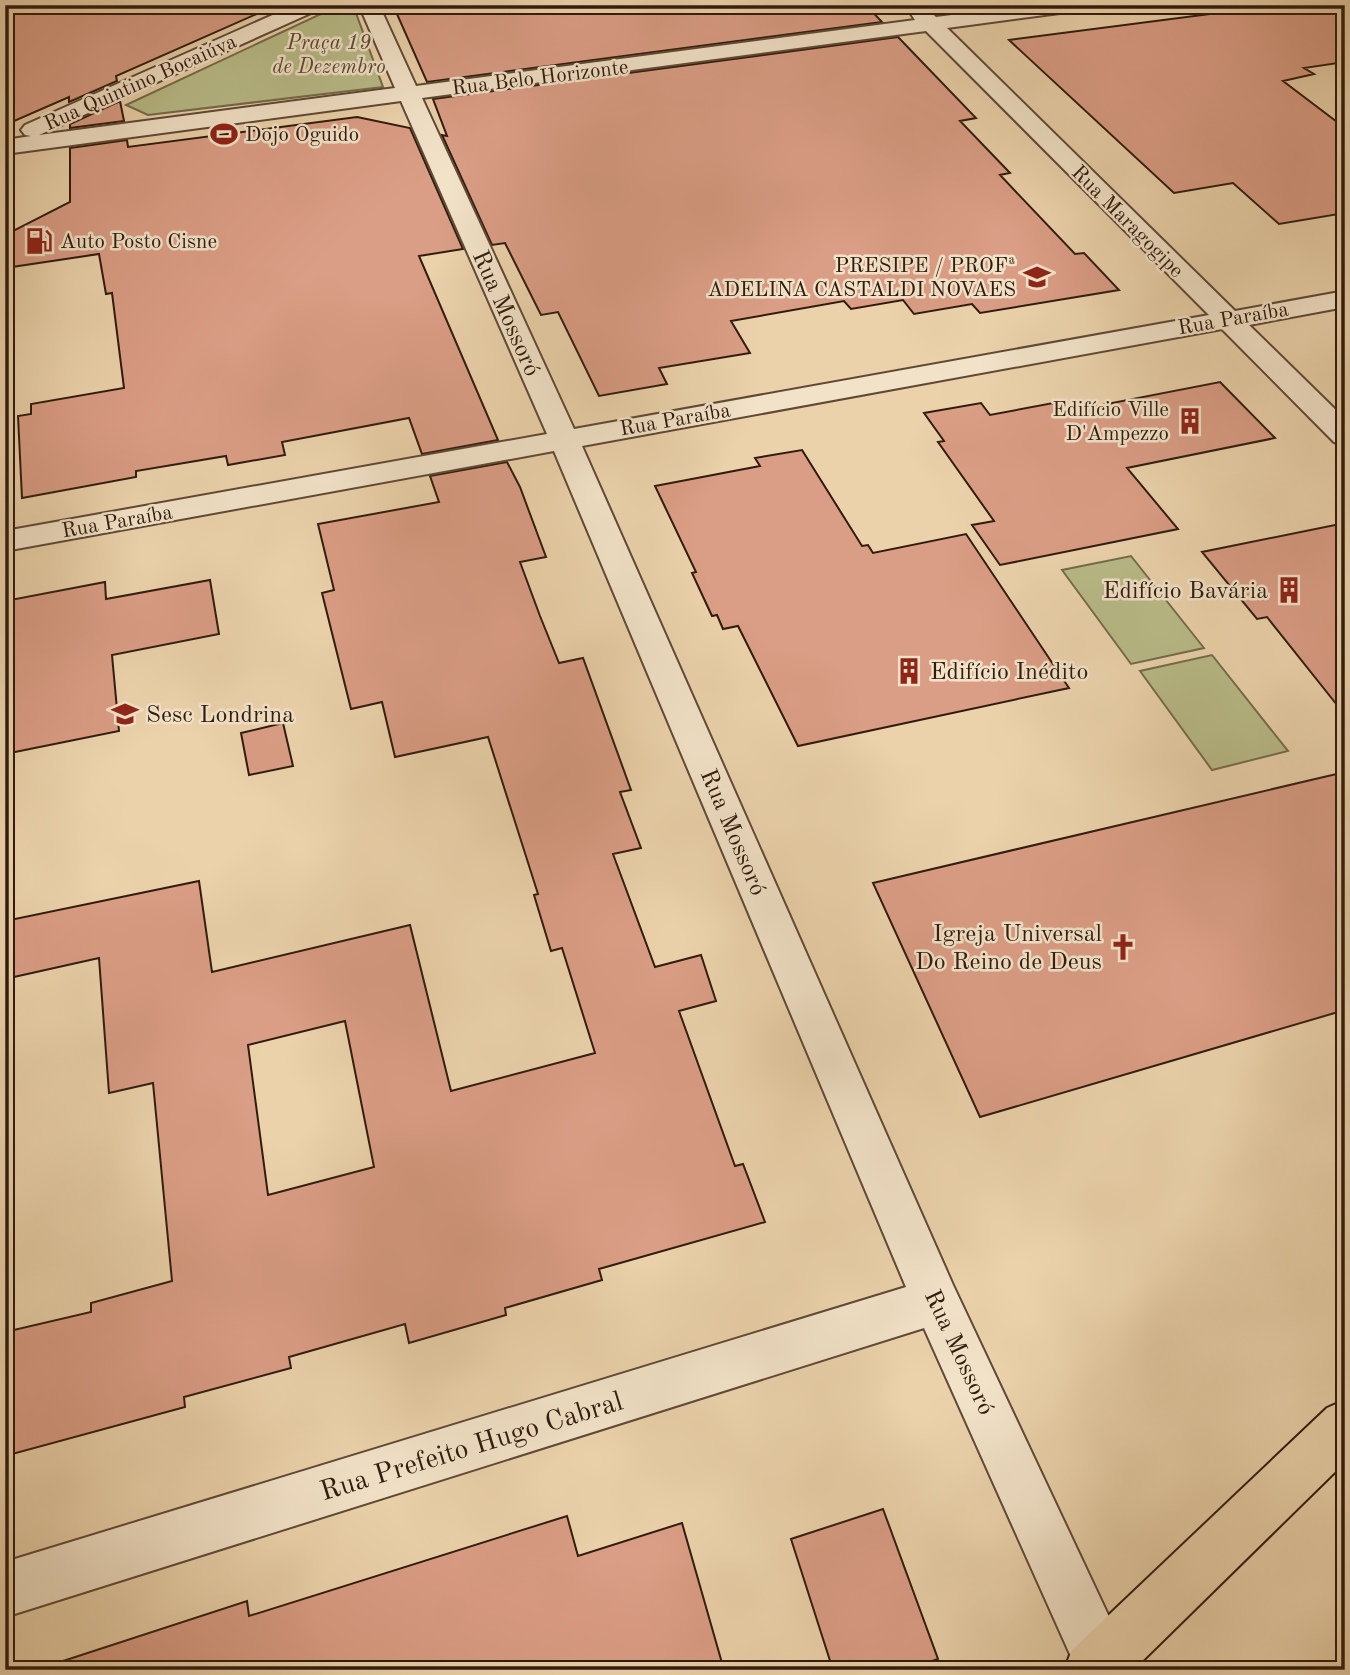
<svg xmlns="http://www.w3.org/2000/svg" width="1350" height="1675" font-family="'Old Standard TT',serif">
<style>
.green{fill:#b8bb88;stroke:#746b4b;stroke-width:2}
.building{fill:#da9d85;stroke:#301b0e;stroke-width:2;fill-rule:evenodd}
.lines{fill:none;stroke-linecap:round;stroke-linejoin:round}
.minor-casing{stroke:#5f4935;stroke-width:4}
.major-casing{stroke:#301b0e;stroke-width:4}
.minor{fill:#f2e2c8;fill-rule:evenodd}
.major{fill:#ebd2ab;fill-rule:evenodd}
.labels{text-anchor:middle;stroke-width:5;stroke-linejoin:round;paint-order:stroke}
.far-park-label{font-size:21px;font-style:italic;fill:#594b33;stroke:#f2e2c8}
.far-street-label{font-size:21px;fill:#301b0e;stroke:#f2e2c8}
.far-poi-label{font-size:21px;fill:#301b0e;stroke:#f2e2c8;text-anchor:start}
.street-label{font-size:24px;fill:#301b0e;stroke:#f2e2c8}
.poi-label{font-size:24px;fill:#301b0e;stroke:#f2e2c8;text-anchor:end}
.near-street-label{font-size:28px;fill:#301b0e;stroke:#f2e2c8}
</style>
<rect width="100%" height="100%" fill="#ebd2ab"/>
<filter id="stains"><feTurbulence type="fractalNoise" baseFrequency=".00286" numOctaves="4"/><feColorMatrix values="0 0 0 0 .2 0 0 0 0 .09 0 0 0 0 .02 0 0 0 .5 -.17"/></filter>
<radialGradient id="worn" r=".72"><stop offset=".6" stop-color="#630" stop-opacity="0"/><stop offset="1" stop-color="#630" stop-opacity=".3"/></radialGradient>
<!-- green -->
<path class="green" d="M340,5h13l30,82 -235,28 -22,-10z
M1131,556l73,92 -73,16 -69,-94z
M1212,655l76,96 -76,19 -72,-99z"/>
<!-- building -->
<path class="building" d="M5,5h272l-161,71 1,5 -48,21v-5l-64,28z
M393,5h473l16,17 -455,60z
M1279,5h66v57l-41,6 10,6 -31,7 62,47v85l-66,11 -46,-41 -59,10 -165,-153z
M898,37l78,81 -16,3 50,52 -10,2 75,79 9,-1 35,37 -139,23 -8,-9 -58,10 -11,-14 -52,9 -7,-8 -113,20 19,32 -91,15 8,16 -68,12 -41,-84 -17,3 -36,-72 -13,2 -50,-110 5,1 -14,-37z
M120,101l4,20 -54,7v-4z
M357,117l53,11 53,121 -44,7 79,184 -76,14 -13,-36 -127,24 3,13 -57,10 -2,-9 -90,15v6l-114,21 -4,-82 13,-2v-10l93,-16 -12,-95 -6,1 -7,-40 -94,14v-33l65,-33v-54l57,-8 1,7z
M1220,382l55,56 -148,30 51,61 -178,36 -28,-40 22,-4 -56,-79 6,-1 -20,-28 57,-10 9,12 63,-12 8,10z
M802,450l60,96 6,-1 5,8 93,-19 103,154 -271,58 -60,-120 -15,3 -6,-14 -5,1 -20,-43 4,-1 -41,-86 105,-20 -5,-8z
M507,462l13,25 26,70 -26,5 20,54 19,47 24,-5 48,132 -11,2 21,56 -28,6 42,113 46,-12 15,46 -37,10 56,155 8,-2 22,58 -166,47 3,11 -97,28 1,7 -97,28 -4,-19 -116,33 2,11 -107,29 1,10 -180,49v-124l86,-20v-9l81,-22 -19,-198 -44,10 -10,-135 -94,21v-58l194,-40 13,91 198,-47 41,166 144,-38 -33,-105 -11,3 -17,-56 4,-1 -50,-157 -93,20 -13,-55 -31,7 -29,-116 12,-3 -16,-66 121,-22 -9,-26zM345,1021l29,146 -106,28 -20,-150z
M1345,523v192l-78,-98 -10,2 -55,-67z
M210,580l9,54 -107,21 7,76 -114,23v-153l100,-19 1,17z
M283,723l10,43 -44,9 -8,-42z
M1345,772v238l-365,107 -107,-234z
M883,1509l55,150 -32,11h-73l-42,-131z
M567,1516l11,40 104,-33 42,147h-660l-1,-9 184,-60 2,15z"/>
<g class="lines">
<defs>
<path id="minor" d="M295,5h28l-3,4 -281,126 356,-47 -36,-83h20l37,81 499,-66 -4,-6 3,-4c10,-3 14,0 22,7l91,-12h58l-10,6 -128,17 288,283 110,-20v16l-96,18 96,94v26l-11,-3 -112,-113 -640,117 371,839 181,385h-57l-153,-342 -919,289v-55l901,-275 -352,-836 -549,100v-20l542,-97 -146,-333 -396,53v-14l26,-4 -6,-1 -4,-5 4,-5zM926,31l283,284 -635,114 -152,-331z"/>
<path id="major" d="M1345,1400v62l-212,208h-69l8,-20 255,-242z"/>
</defs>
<!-- minor casing -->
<use href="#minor" class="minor-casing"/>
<!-- major casing -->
<use href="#major" class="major-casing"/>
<!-- minor -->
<use href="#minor" class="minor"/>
<!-- major -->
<use href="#major" class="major"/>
</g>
<!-- icons -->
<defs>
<symbol id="stadium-bare" viewBox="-9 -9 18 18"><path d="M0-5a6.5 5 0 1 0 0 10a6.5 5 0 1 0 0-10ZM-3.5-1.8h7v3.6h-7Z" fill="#8f2418" stroke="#f2e2c8" stroke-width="2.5" paint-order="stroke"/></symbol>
<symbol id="fuel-bare" viewBox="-9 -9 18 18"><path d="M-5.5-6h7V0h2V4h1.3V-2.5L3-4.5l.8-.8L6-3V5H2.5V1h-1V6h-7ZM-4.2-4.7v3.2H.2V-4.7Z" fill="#8f2418" stroke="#f2e2c8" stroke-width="2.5" paint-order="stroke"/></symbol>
<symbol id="school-bare" viewBox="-9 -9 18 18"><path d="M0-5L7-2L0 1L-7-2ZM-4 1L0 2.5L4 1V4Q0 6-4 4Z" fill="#8f2418" stroke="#f2e2c8" stroke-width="2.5" paint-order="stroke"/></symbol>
<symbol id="building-bare" viewBox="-9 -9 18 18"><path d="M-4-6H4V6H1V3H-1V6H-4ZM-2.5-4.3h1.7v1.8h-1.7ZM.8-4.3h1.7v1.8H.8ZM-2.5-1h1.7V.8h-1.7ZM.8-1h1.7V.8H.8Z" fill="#8f2418" stroke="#f2e2c8" stroke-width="2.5" paint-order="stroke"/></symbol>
<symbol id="university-bare" viewBox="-9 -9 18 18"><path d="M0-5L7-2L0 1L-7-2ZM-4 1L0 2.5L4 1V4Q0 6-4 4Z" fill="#8f2418" stroke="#f2e2c8" stroke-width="2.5" paint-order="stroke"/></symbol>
<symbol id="church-bare" viewBox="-9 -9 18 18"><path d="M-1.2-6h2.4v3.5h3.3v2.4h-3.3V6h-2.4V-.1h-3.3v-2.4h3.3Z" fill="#8f2418" stroke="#f2e2c8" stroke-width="2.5" paint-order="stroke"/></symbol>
</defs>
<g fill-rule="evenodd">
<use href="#stadium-bare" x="205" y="115" width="38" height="38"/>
<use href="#fuel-bare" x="20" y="222" width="38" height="38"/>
<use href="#school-bare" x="1018" y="258" width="38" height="38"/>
<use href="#building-bare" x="1171" y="402" width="38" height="38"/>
<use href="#building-bare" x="1270" y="571" width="38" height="38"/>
<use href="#building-bare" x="890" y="652" width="38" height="38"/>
<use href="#university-bare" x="106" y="695" width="38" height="38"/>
<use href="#church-bare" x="1104" y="928" width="38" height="38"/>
</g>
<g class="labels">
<!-- far-park labels -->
<g class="far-park-label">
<text x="329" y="49">Praça 19<tspan x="329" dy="24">de Dezembro</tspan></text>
</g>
<!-- far-street labels -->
<g class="far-street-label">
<text transform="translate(540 77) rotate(-7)" y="7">Rua Belo Horizonte</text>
<text transform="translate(140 82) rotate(-24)" y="7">Rua Quintino Bocaiúva</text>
<text transform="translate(1128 221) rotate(45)" y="7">Rua Maragogipe</text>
<text transform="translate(1233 318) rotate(-10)" y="7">Rua Paraíba</text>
<text transform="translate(675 419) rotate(-10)" y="7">Rua Paraíba</text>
<text transform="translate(117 521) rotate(-10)" y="7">Rua Paraíba</text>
</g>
<!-- far-poi labels -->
<g class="far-poi-label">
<text x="245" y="141">Dojo Oguido</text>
<text x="60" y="248">Auto Posto Cisne</text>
<text x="1016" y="272" text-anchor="end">PRESIPE / PROFª<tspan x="1016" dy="24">ADELINA CASTALDI NOVAES</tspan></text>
<text x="1169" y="416" text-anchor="end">Edifício Ville<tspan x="1169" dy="24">D'Ampezzo</tspan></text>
</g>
<!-- street labels -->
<g class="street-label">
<text transform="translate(507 313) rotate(66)" y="8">Rua Mossoró</text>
<text transform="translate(734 832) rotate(67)" y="8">Rua Mossoró</text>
<text transform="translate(960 1352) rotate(65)" y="8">Rua Mossoró</text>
</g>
<!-- poi labels -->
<g class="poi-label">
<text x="1268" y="598">Edifício Bavária</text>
<text x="930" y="679" text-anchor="start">Edifício Inédito</text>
<text x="146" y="722" text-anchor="start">Sesc Londrina</text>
<text x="1102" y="941">Igreja Universal<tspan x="1102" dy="28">Do Reino de Deus</tspan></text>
</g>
<!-- near-street labels -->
<g class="near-street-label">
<text transform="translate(471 1445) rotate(-17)" y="10">Rua Prefeito Hugo Cabral</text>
</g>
</g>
<!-- margin -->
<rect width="1350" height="1675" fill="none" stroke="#ebd2ab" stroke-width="28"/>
<rect x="7" y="7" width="1336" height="1661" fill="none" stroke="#301b0e" stroke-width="3.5"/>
<rect x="14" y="14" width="1322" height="1647" fill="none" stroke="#301b0e" stroke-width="2"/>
<rect width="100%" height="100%" filter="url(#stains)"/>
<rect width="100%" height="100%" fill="url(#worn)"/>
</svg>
